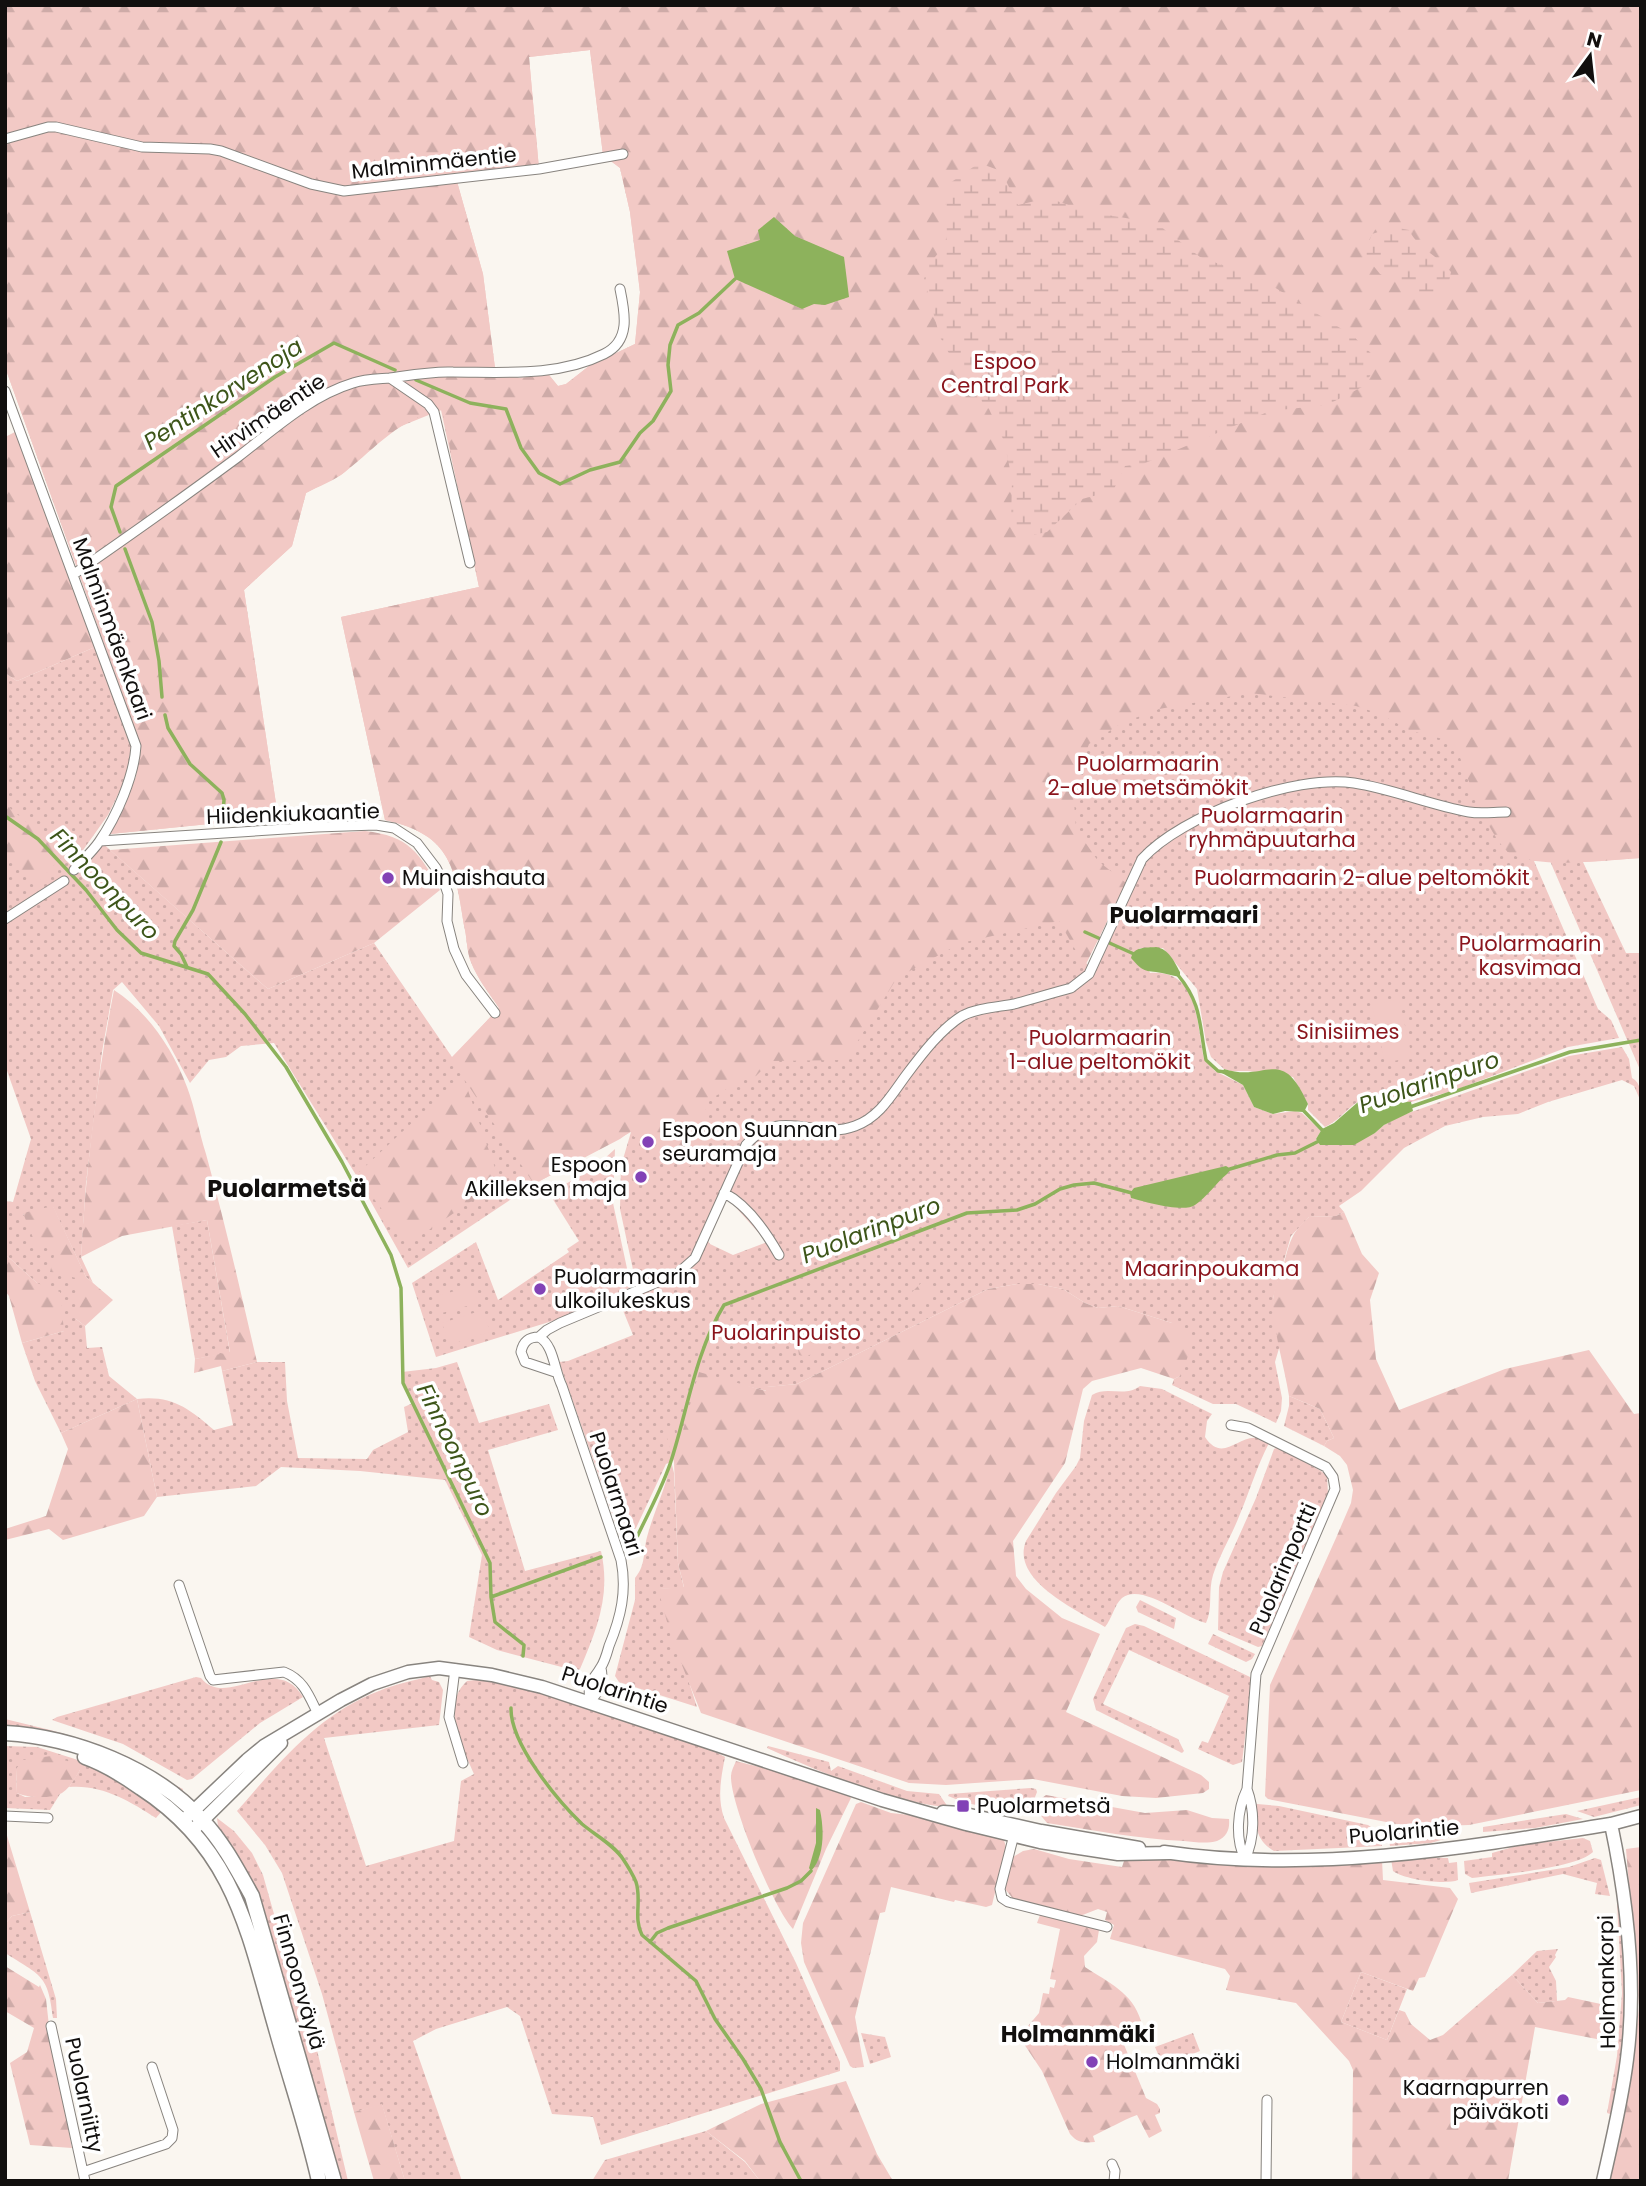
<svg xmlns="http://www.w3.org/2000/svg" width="1646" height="2186" font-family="Poppins,sans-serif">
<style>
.green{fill:url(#green-dots);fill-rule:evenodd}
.forest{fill:url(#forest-firs);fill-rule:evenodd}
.wetland{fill:url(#wetland-marsh)}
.pitch{fill:#f2c9c5}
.water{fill:#8db25c}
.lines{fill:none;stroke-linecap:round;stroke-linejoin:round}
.stream{stroke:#8db25c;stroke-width:3.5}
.street-casing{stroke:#88847f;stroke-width:11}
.secondary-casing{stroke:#88847f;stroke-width:15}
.primary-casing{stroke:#88847f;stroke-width:17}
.street{stroke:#fff;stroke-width:9}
.secondary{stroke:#fff;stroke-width:12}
.primary{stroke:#fff;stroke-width:14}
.poi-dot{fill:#8242b6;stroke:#fff;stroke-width:2.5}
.labels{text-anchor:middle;stroke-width:7;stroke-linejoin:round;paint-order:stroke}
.street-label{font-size:21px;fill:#110f0e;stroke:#fff}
.park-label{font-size:21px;fill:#8a141c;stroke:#fff}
.poi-label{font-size:21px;fill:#110f0e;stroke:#fff;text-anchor:start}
.water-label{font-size:23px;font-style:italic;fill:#3d5519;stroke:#fff}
.neighbourhood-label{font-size:23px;font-weight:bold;fill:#110f0e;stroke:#fff}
.quarter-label{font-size:24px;font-weight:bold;fill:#110f0e;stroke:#fff}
</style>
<defs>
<pattern id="green-dots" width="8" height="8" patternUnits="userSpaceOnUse" patternTransform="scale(1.75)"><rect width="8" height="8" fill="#f2c9c5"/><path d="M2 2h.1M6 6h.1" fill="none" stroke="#ceaba8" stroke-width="1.8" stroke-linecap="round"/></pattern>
<pattern id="forest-firs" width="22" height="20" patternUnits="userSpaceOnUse" patternTransform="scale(1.75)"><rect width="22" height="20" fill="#f2c9c5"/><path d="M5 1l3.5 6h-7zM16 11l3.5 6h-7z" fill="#ceaba8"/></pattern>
<pattern id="wetland-marsh" width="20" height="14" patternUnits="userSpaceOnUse" patternTransform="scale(1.75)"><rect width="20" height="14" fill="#f2c9c5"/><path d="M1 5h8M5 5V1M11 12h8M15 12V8" fill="none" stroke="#ceaba8"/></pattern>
</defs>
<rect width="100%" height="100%" fill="#faf6f0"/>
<!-- green -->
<path class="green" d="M5,5h1636v853l-58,4 43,91h15v119l-91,-211h-16l64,148 13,11 8,18 -51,9 -115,44 -42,11c-18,2 -38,-10 -55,1 -11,8 -18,18 -31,24l-17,-17v-6l-15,-27 -45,-6h-17l-7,-2 -13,-12 -5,-15 -9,-53 -34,-41h-24l11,25c50,-4 46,51 54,86l11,12 28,14 11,22 19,7 22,-3 7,2 19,18 -5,8 4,6 55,-12 9,-8 19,-10 166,-59 53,-9 7,12 3,19c9,5 9,15 9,24l-7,-16 -12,-6 -74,22 -30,12 -35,3 -38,9 -41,22 -43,43 -22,15 5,6 -8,4 -27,1 -18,19 -18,62 4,36 3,11 -5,17 7,36 -1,13 -5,12 -40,-19h-23l-41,-19 2,-6 6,-3 -8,-53 -54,-17 -20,2 -13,-5 -22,-14 -25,-5h-21l-29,5 -191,95 -30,3v4l-30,-7 -55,51 -12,26h1l3,12 4,90 6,25 -25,1 38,118 -78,-25 -4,-6 20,-76v-22c11,-13 8,-26 12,-41 7,-26 19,-49 24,-75l-5,2 -30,64 -14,14 -63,-180 9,-1 65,-26 -13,-32 18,-10 -18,-84 1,-43 10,-34 -97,52 -126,84 -52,-93 -82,-132 -33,3 -15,11 -17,3 -19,23 -31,-57 -37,-44 -9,8 -11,62 -16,131 -5,74 12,26 -7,-6 -33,-70 -30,7 34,30 19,34v41l9,7 2,22 15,-1 7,29 28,23c35,-4 51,9 77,31l19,-5 -11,-54 35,-9h28l2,39 11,57 69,1 6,-9 35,-18 -4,-25 9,-4 -10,-20 -1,-11 34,-4 21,-6 22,61 70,-19 9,26 -70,20 37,121 76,-20c10,44 -4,78 -21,118l-3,2 -80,-21 -28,-13 13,-82 -37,-75 -85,-9 -79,-4 -25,19 -99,11 -20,-98 -76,34 -26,-52 -13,-38 42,-12 -27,-48 -32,-29v-53l8,1 18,-63 -26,-74v-392l12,8 78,-34 36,100 -4,29 -19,39 -37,52 1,5 28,-31 168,148 106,-46 78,114 47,-49c-10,-15 -22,-30 -28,-46 -4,-10 -4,-22 -6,-32 -10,-61 -12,-95 -80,-110l-44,-203 138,-30 -38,-177 -47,19 -52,45 -36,19 -14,53 -48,44 34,227 -168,17 26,-57 5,-30 -136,-380zM590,50l13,105 17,13 10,44 10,80 -5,52 -46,22 -23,18 -8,2 -9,-11 -30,3 -24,-10 -12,-94 -27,-96 83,-9 -10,-112zM1126,883l9,3 -40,86 -9,-9zM717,1197l14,5 36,40 -34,13 -23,-11 -7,-10z
M615,1149l-2,54 18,84 -69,31 -126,39 -24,-74 64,-41 22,58 71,-48 -2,-3 12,-8 -30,-48 44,-24z
M207,1220l23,133 -35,6 -23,-133z
M1140,1386l22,3 50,25 -5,7 -2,16c18,27 33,-3 53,1 1,0 9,4 11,5 -12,23 -19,47 -29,71 -8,21 -20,40 -27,61 -5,16 0,34 -7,48 -21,-4 -64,-41 -84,-25 -8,7 -10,21 -17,29 -27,-16 -95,-47 -79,-86l30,-48 20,-27 4,-8 4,-37 8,-26c16,-10 32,3 48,-9z
M1289,1396l31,13 14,29 -7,3 -3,5 -40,-20 5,-20z
M1278,1447l43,24 6,5 1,18 -66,152 -4,1 -40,-17 1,-43 4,-15 33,-74 18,-49z
M1140,1600l36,18 -2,11 -36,-17 -2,-5z
M1135,1624l9,2 106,51 2,4 -10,81 -9,3 -35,-16 4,-8 6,2 21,-47 -100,-46 -26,54 75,35 6,12 -2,2 -86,-43 -3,-11 33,-71z
M1213,1634l42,20 -3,5 -6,3 -38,-18z
M430,1676l2,4 7,2 4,8 -4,35 -115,13 42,128 88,-25 7,-60 13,-7c-11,-26 -34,-69 -7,-93 23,-4 46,5 68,11 61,17 120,39 179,59l11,6c-4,21 -8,40 -1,61l72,145 44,99v9l-239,74 -8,-28 -41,-3 -32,-98 -13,-9 -71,22 -23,12 49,140h-57l-23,-76 -28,7 -32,-118 -40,-121 -17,-28 -28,-34c41,-47 81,-97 142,-120 16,-7 34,-10 51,-15z
M196,1677l5,1c25,32 75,-27 102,19l-43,26 -68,56 -5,1 -64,-36 -71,-24 5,-3z
M5,1719c41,10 83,19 121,37 20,10 37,24 57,33l-1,4 -37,-22 -140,-42z
M5,1746l32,1 60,19 65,45 -6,7c-26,-17 -55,-34 -87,-31l11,-17 -64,-1 1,24 8,4 35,-3 -10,16 -45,-2z
M768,1746l61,16 2,9 7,-5 69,25 32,3 9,13c-55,-4 -131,-36 -181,-59z
M1031,1788l5,1 1,3 -9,23 -62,-12 -18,-7 1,-2z
M1641,1797v8l-47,12 -17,-6z
M1257,1804l22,2 89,19 9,6 5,15 -108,5c-18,-10 -19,-26 -19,-46z
M1566,1814l17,5 -48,9 -52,4v-5z
M217,1818l17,13 18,22 11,22 31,110 19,48 35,148h-7l-84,-289 -11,-22 -28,-44z
M1396,1830l30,3 27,-2 1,5 -23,7 -41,3 -2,-12z
M1583,1838l7,3 3,11c-18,17 -93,22 -121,26l-7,-4 -1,-13 28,-4v-4l28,-8z
M1410,1857l38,1 1,5 8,-1 1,18c-12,5 -53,0 -65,-9l-2,-12z
M1595,1858l6,2 9,36 -15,-2 2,-11 -34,-9 -92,19 -2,-10 100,-16z
M1617,1904h5l2,14 2,109 -12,83 -4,4 -3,-1 10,-57 5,-63z
M30,1912l26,87 1,19h-4c-5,-44 -12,-42 -48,-65v-29l7,-8z
M1558,1949l-3,6 1,2 -7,10 7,14 1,20 -19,2 -26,-28 25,-24z
M1361,1972l46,17 -20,51 -46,-18z
M861,2033l24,4 6,20 -21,7z
M1193,2033l7,18 -37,15 -8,-19z
M706,2131l39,31 15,19h-168l13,-21z"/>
<!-- forest -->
<path class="forest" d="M5,5h1636v853c-35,2 -96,11 -128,-3 -22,-9 -51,-90 -58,-113l-44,-11 -31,-17 -24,-8 -106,-13 -91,16 -37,14 -33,21 -16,43 3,42 22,32 28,22 -40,81 -6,-6 -21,-37 -98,22 -64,35 -51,82 -75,1 -15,15 -14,3 -37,24 3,37 -4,14 -18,15 -22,-15 -4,-20 -26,3 -3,-6 -11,8 -86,45 -70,-105 36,103 -92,62 -52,-69 106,-99 -10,-18 47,-50c-10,-15 -22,-30 -28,-46 -4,-10 -4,-22 -6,-32 -10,-61 -12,-95 -80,-110l-44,-203 138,-30 -37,-177c-44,9 -64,36 -97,62 -11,9 -26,14 -39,21l-14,53 -48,44 34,227 -168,17 26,-57 5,-30 -136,-380zM590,50l13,105 17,13 10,44 10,80 -5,52 -46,22 -23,18 -8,2 -9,-11 -30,3 -24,-10 -12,-94 -27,-96 83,-9 -10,-112zM774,217l21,19 49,21 3,14 2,26 -24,8 -11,-1 -12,5 -67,-30 9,-36 16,-3z
M15,432l80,215 -78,34 -12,-8v-236z
M5,804l31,26 37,16 -39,40 -29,-36z
M365,831c44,5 54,21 75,59l-66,53 -106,46 -158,-139z
M114,990c33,21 59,59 73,97 8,21 12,45 19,67 19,69 35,139 51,208l-35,9 -1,-5 -27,7 1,-14 35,-7 -23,-132 -85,16 -41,21c5,-90 16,-179 33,-267z
M53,1206l33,71 27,23 -28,26 -9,-7v-41l-26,-6 7,-28 -21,1 -13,-32z
M1344,1212l18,42 17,19 -9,27 6,59 23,51 106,-41 84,-19 45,64 7,-1v377l-172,35 -57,2 -144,-28 -3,-3 5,-111 66,-147 15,-35 2,-13 -6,-25 -7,-9 -16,-10 3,-5 7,-3 -14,-29 -31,-13c-5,-32 -16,-64 -16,-96 1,-12 7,-25 11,-37 6,-21 7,-30 25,-46l27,-1z
M5,1254l32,29 23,9 4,39 -42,12 -13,-47 -4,-5z
M925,1279l6,1 3,8 -5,13c-7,2 -15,-1 -19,-7z
M1017,1284h21l25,5 22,14 13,5 20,-2 54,17 23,16 -15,37 -6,3 -33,-11 -49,13 -9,8 -18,74 -52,78 3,35 10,13 36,29 38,16 -34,78 135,63 8,7v7l-6,4 -47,5 -34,-2 -89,-17 -87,6 -37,-2 -208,-70 -29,-73 -14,-51 26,-2 -6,-24 -4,-101 -9,-31 6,-6 3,1 1,7 7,1 17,-62 67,19v-4l31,-3 191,-95z
M819,1337l5,2 1,7 -19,11 -7,-2 -1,-6 9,-9z
M137,1399l20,98 -13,19 -81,24 -14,-11 -44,11v-11l41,-13 22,-67 -7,-16z
M51,1756l26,8 3,6c-5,8 -10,18 -18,23 -11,6 -34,5 -45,0l-1,-24 7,-9z
M736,1761c24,7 101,21 115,37l-25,51 -33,80c-19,-20 -63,-125 -62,-153 0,-5 3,-10 5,-15z
M1046,1795l99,18 42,-3 25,8 17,1c1,10 -2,18 -12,22 -10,3 -23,1 -33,0 -46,-2 -91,-11 -137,-18l-9,-11 4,-14z
M861,1802l30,11 28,3 84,21 3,10 -14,58 -6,2 -31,-7 -1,2 -63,-15 -6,25 -5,1 -25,104 9,50 -11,1 -3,-2 -46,-104 -3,-19 2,-20 53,-119z
M5,1829l25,83 -18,4 -7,8z
M1641,1847v334h-31l21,-105 8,-69 -13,-158z
M1034,1849l35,10 53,8 2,-6 37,-2 70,6 151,-5 1,20 67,8 8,11 -33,78 -6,1 -6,13 -52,-19 -20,50 46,18 12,-30 6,2 6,12 19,16 13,-5 69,-60 26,28 27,-3 3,-3 47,10 -3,35 -77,-15 -27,154h-156l1,-111 -4,-9 -53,-58 -70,-13 4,-14 -5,-7 -115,-30 4,-14 -9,-5 2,-8 -9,-3 -18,7 -66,-16 -9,-11 8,-32 10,-6z
M1040,1915l59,15 -2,12 -13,14 1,11c24,16 47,25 56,54l-19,8 -2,6 26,63 11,6 3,5v4l-5,2 7,16 -13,7 -12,-23c-16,6 -29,14 -44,21l2,6c-12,1 -17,1 -25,-8l-28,-63 -22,-33 7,-1 1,-11 11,-13 4,-20 6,1 1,-7 4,1 2,-8 -6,-1 10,-50 -23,-6z
M5,1966l34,21 1,-2 6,14 3,27 23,122 -42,-3 -20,-82 17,-11 7,-24 -29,-17z
M846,2081l31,73 16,27h-133l-15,-20 -39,-30 55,-27z
M382,2104l23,77h-31l-20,-69z"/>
<!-- wetland -->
<path class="wetland" d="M979,163l22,8 17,34 30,-7 41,14 67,11 44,34 61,22 92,57 22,21 -5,19 -8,11 -35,18 -57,6 -127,53 -18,2 -12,25 -31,8 -35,33 -24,5 -12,-12 1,-46 -8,-38 -15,-32 -22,-23 -27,-49 -16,-58 5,-15 18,-21 -2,-34 5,-26z
M1393,227l16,3c7,16 30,27 42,42l-4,19 -16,11 -31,-21 -20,-7 -16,-20 8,-20z"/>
<!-- pitch -->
<path class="pitch" d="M1399,999l13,58 -27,6 -13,-58z
M473,1286l5,17 -36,10 -5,-17z
M483,1310l7,22 -41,13 -7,-22z"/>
<!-- water -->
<path class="water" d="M774,217l21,19 49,21 5,40 -24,8 -11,-1 -12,5 -67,-30 -8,-28 33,-11 -2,-10z
M1156,947c13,2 18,14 24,25v5c-7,-1 -12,-3 -18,-4 -18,-3 -18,0 -31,-15 3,-12 15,-10 25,-11z
M1224,1069c43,14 57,-25 84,35l-4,8 -19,-1 -12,3 -19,-7 -11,-22 -21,-12z
M1370,1098l41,4 2,9 -29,14 -9,8 -21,12h-34l-4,-6 6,-10 12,-6 24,-21z
M1226,1166l5,3 -4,5c-11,9 -20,23 -32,31 -11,8 -50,-3 -64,-7l-1,-5 4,-5z
M816,1808l4,2c4,18 5,47 -9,61l-2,-3 7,-25z"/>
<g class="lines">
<!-- stream -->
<path class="stream" d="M416,380l54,23 36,6 15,39 18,25 21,11 30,-14 30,-8 20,-29 13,-12 18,-30 -3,-26 2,-20 8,-20 21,-12 36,-34
M120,532l-9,-25 5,-21 159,-109 59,-34 61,27
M125,549l27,73 7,39 3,36
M165,715l3,13 22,36 32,29 2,7 -2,25
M5,816l33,23 48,51 31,40 24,23 67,21 37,40 41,53 56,95 49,93 10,33 2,95 87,180 1,34 4,25 29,23 -1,11
M1085,932l49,22
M187,967l-6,-13 -7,-8 1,-5 18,-31 28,-68
M1178,975c24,29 21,49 28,85l12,11 7,1
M1410,1107l160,-55 71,-12
M1303,1110l21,22
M1230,1169l47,-14 18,-2 26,-13
M628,1546l9,-9c12,-26 27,-52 35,-79 16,-51 24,-107 52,-153l243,-92 50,-3 18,-6 25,-15 14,-4 20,-2 38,10
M491,1597l110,-40
M511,1708c-1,35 46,92 71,116 13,11 32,21 41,35 4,6 10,16 13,23 6,18 -3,36 6,53l54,46 19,38 28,40 18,30 19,53 21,39
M650,1942l7,-9 11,-5 119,-40 14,-7 10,-10"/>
<defs>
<path id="street" d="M5,139l43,-12h8l86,20 68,2 11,2 90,33 33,7 195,-22 84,-15
M390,378l38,26 6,8 36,151
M5,391l131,355c-2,30 -19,70 -37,96 -7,10 -17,19 -25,28
M74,574c55,-38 110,-77 164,-117 35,-27 72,-61 115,-74 12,-4 25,-4 37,-5 21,-3 42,-7 63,-6 50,0 105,5 151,-18 27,-13 21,-41 16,-65
M100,841l217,-14 59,-2 18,3 23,15 19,25 9,17 3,9 -1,27 7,28 12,26 29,38
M5,919l59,-38
M724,1193c24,12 42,39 55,62
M539,1337l8,-7 13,-7 117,-49 18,-16 51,-113c34,-40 70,-4 109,-19 25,-9 37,-32 52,-52 15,-20 34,-45 55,-58 14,-8 36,-9 52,-12 19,-5 38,-11 57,-16l18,-14 53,-115c40,-44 152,-85 212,-76 39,6 76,22 115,29 12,2 25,0 37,0
M555,1372l-30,-10 -4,-10c2,-10 7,-15 18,-15 15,8 15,33 23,49l59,174c6,31 0,57 -12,86 -2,7 -4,15 -8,21 -9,16 -14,12 -11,34
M1231,1425l17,3 78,39 7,10 2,12 -79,185 -9,115c-10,21 -12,50 -2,70
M179,1585l31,91 3,4 71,-8c20,8 25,24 34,42
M455,1669l-6,48 14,46
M590,1701c10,-10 14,-18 11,-33
M5,1816l43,2
M1015,1831l-15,58 2,9 6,4 99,25
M1245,1859c10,-21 10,-48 2,-70
M51,2026l32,146
M1112,2164l3,7 -1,10
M85,2181l-2,-9 83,-28 6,-6 1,-8 -21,-63
M1266,2181l1,-81"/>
<path id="secondary" d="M943,1812l18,1 80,18 98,17
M186,1818l61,-58 17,-14 77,-46 31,-16 36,-12 31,-4 53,7 50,12 340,113 84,24 74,18 78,12 51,-1
M193,1830l88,-87
M1164,1852c148,22 301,-4 447,-28l30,-8
M1603,2181c9,-40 19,-81 24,-122 10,-77 0,-159 -16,-235"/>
<path id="primary" d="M5,1733c69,4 150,35 197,87 21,22 35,49 50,76l82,285
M85,1757c20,7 39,19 56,31 94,61 107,144 136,244 14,50 31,99 42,149"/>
</defs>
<!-- street casing -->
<use href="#street" class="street-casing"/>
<!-- secondary casing -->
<use href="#secondary" class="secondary-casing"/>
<!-- primary casing -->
<use href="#primary" class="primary-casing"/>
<!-- street -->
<use href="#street" class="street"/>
<!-- secondary -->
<use href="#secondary" class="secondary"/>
<!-- primary -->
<use href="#primary" class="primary"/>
</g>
<!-- markers -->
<g class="poi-dot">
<circle cx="388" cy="878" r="7"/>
<circle cx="648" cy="1142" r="7"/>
<circle cx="641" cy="1177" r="7"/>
<circle cx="540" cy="1289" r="7"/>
<rect x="956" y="1799" width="14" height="14" rx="3.5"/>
<circle cx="1092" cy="2062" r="7"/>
<circle cx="1563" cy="2100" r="7"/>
</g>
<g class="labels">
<!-- street labels -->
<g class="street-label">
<text transform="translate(434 163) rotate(-6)" y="7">Malminmäentie</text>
<text transform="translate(268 416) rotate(-34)" y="7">Hirvimäentie</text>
<text transform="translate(112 629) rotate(70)" y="7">Malminmäenkaari</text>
<text transform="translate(293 814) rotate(-2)" y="7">Hiidenkiukaantie</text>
<text transform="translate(616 1494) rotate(72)" y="7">Puolarmaari</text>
<text transform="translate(1283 1569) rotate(-67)" y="7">Puolarinportti</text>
<text transform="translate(615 1690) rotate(18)" y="7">Puolarintie</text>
<text transform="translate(1404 1832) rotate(-5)" y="7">Puolarintie</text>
<text transform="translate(299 1982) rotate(74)" y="7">Finnoonväylä</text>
<text transform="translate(1607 1982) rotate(-91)" y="7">Holmankorpi</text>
<text transform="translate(84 2095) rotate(78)" y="7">Puolarniitty</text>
</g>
<!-- park labels -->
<g class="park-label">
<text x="1005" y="369">Espoo<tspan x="1005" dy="24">Central Park</tspan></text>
<text x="1148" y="771">Puolarmaarin<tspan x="1148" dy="24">2-alue metsämökit</tspan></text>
<text x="1272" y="823">Puolarmaarin<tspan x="1272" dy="24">ryhmäpuutarha</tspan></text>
<text x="1362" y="885">Puolarmaarin 2-alue peltomökit</text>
<text x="1530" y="951">Puolarmaarin<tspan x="1530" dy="24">kasvimaa</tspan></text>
<text x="1348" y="1039">Sinisiimes</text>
<text x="1100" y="1045">Puolarmaarin<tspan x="1100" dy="24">1-alue peltomökit</tspan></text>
<text x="1212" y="1276">Maarinpoukama</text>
<text x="786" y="1340">Puolarinpuisto</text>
</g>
<!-- poi labels -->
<g class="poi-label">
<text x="402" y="885">Muinaishauta</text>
<text x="662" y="1137">Espoon Suunnan<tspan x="662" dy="24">seuramaja</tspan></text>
<text x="627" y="1172" text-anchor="end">Espoon<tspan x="627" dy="24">Akilleksen maja</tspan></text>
<text x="554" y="1284">Puolarmaarin<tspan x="554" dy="24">ulkoilukeskus</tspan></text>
<text x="977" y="1813">Puolarmetsä</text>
<text x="1106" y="2069">Holmanmäki</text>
<text x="1549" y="2095" text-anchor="end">Kaarnapurren<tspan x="1549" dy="24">päiväkoti</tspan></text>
</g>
<!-- water labels -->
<g class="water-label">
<text transform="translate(223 394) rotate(-33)" y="8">Pentinkorvenoja</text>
<text transform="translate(105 884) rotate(46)" y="8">Finnoonpuro</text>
<text transform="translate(1429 1082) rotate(-19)" y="8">Puolarinpuro</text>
<text transform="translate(871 1230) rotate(-21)" y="8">Puolarinpuro</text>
<text transform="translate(455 1450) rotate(64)" y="8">Finnoonpuro</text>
</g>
<!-- neighbourhood labels -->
<g class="neighbourhood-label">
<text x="1184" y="923">Puolarmaari</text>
<text x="1078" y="2042">Holmanmäki</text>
</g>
<!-- quarter labels -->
<g class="quarter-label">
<text x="287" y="1197">Puolarmetsä</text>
</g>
</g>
<!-- border -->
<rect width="1646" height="2186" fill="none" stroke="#110f0e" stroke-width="14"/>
<!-- north arrow -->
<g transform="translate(1590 56) rotate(15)" stroke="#ffffff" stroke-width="5" paint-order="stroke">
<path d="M0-5L12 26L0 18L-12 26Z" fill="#110f0e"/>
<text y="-10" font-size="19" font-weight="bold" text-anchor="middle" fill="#110f0e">N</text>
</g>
</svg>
